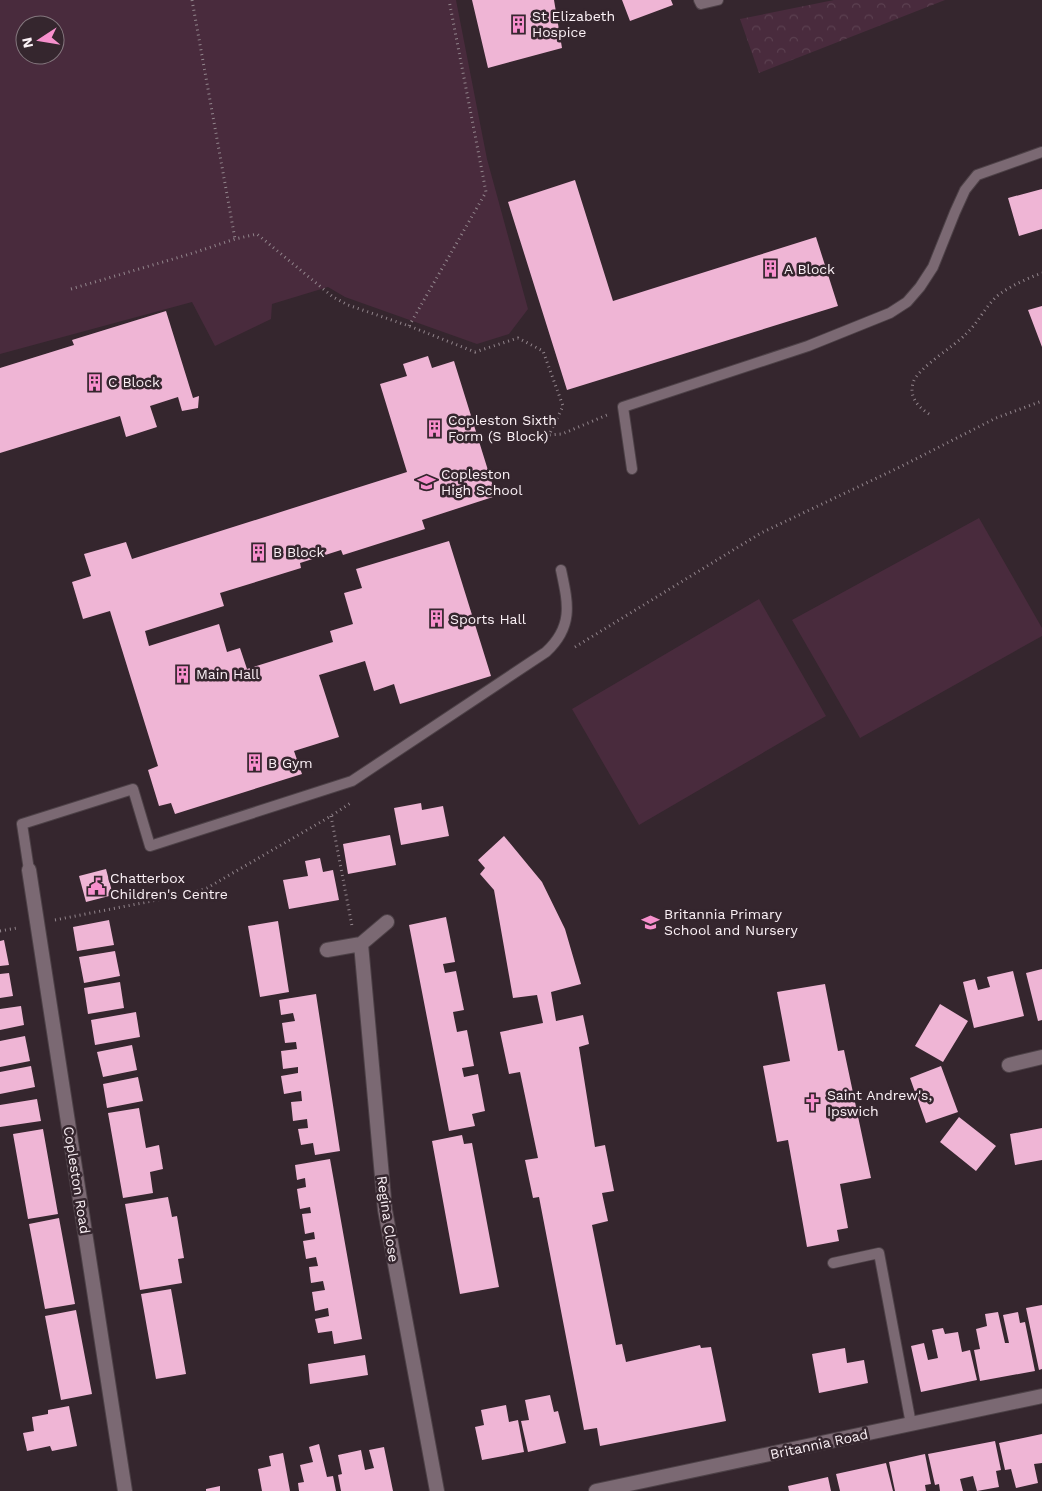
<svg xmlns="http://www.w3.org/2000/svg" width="1042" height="1491" font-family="'Work Sans',sans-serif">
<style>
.green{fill:#492b3d;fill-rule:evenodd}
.forest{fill:url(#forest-crowns)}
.building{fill:#efb5d5}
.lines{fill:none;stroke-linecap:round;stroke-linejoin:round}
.service-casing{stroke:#4d4147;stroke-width:12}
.minor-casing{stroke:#4d4147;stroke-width:16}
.path{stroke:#92858c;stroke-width:3;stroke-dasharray:1 4;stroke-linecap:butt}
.service{stroke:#7b6973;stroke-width:10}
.minor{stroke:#7b6973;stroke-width:14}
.labels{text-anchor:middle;stroke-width:5;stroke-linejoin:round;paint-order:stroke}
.poi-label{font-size:14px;fill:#fbf1f6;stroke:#35262e;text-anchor:start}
.street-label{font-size:14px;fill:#fbf1f6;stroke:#35262e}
</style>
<defs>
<pattern id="forest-crowns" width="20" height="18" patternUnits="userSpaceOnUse" patternTransform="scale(1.25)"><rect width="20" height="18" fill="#492b3d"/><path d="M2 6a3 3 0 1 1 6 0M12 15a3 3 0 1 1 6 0" fill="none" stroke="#5b4050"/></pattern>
</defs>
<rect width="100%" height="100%" fill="#35262e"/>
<!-- green -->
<path class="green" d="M0,0h456l31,159 41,150 -19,25 -32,10 -132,-47 -17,-10 -56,17 -1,15 -56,27 -23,-44 -192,52zM25,25h30v30h-30z
M979,518l63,110v8l-182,102 -68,-118z
M759,599l67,117 -187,109 -67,-116z"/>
<!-- forest -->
<path class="forest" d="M834,0h111l-186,73 -19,-54z"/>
<!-- building -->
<path class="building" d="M472,0h82l8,48 -74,20z
M622,0h49l2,5 -43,16z
M575,180l38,121 203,-64 22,69 -271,84 -59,-188z
M1042,189v40l-23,7 -11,-38z
M1042,306v41l-14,-37z
M166,311l27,87 6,-2 -1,12 -16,3 -4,-14 -28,9 7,21 -31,10 -6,-21 -120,37v-85l74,-23 -2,-5z
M428,356l4,12 22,-7 42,135 -74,24 3,9 -82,26 -2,-5 -41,13 1,5 -81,25 4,13 -79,25 4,15 70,-22 8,28 13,-4 7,21 86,-27 -3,-11 23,-7 -9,-31 18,-5 -6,-19 93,-28 42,135 -91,28 -6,-20 -20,7 -9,-30 -46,14 20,62 -45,14 8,23 -127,40 -4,-11 -12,3 -11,-36 10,-4 -48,-155 -27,8 -11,-37 19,-6 -7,-22 42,-12 6,17 275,-87 -27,-88 27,-8 -4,-12z
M421,803l1,7 21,-4 6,30 -48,9 -7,-37z
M390,835l6,30 -48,9 -5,-30z
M504,836l38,46 23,47 16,55 -30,8 5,29 27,-6 6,29 -10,3 16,100 10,-2 9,46 -12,2 6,28 -16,4 24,120 6,-1 4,18 74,-17 1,3 10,-1 15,74 -126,25 -3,-18 -13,2 -45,-233 -6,1 -8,-38 13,-2 -18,-86 -11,2 -9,-42 43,-9 -6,-28 -24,3 -19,-108 -14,-16 5,-6 -7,-8z
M320,858l3,14 10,-2 6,30 -50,9 -6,-29 25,-4 -3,-15z
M106,869l7,26 -27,7 -7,-26z
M446,917l9,45 -12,2 2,9 11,-2 8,39 -11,2 4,20 10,-2 7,36 -12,2 2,9 14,-3 7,37 -13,3 3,12 -26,5 -40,-206z
M109,920l5,25 -37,6 -4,-24z
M278,921l11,71 -29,5 -12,-71z
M4,940l5,25 -9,1v-25z
M115,951l5,25 -36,7 -5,-26z
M1042,969v51l-4,1 -12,-48z
M1013,971l11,45 -50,12 -11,-46 12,-3 3,11 12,-3 -3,-10z
M9,973l4,23 -13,2v-24z
M120,982l4,26 -36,6 -4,-26z
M825,984l13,67 6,-1 27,128 -31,6 8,44 -11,2 2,11 -32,6 -19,-107 -11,2 -14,-76 27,-5 -13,-69z
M316,994l24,157 -25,4 -2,-12 -12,2 -3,-16 10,-1 -1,-9 -14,2 -2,-19 11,-1 -1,-10 -17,3 -3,-18 17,-3v-6l-15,2 -2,-18 16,-2 -1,-7 -11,1 -3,-20 13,-2 -2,-8 -12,2 -2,-15z
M940,1004l28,17 -25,41 -28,-16z
M21,1006l3,19 -24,5v-21z
M136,1012l4,25 -45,8 -4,-25z
M25,1036l5,25 -30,6v-26z
M132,1045l5,25 -34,7 -6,-25z
M31,1066l4,21 -35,7v-22z
M941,1066l17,46 -32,11 -16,-45z
M138,1077l5,24 -36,7 -4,-24z
M37,1099l4,22 -41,6v-22z
M139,1108l7,40 13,-3 4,24 -13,3 3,21 -30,5 -15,-85z
M959,1117l37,29 -20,25 -36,-29z
M1042,1128v32l-27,5 -5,-31z
M43,1129l15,85 -30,5 -15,-85z
M462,1135l2,9 8,-1 27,144 -39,7 -28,-153z
M330,1159l32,180 -28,5 -2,-13 -14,2 -3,-14 14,-3 -1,-8 -13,3 -3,-19 13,-2 -2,-9 -12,2 -2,-16 9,-1 -2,-9 -10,2 -3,-18 12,-2 -1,-7 -9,2 -3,-20 9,-1 -1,-6 -10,2 -3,-20 9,-2 -1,-9 -8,2 -2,-15z
M168,1197l4,20 5,-1 7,42 -6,1 4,24 -42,7 -15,-86z
M59,1218l16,86 -30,5 -16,-85z
M171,1289l15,85 -30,5 -15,-85z
M1042,1305v64l-3,1 -13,-62z
M76,1310l16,84 -31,6 -16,-84z
M998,1312l7,31h4l-6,-28 15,-3 2,11 5,-1 10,49 -55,10 -6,-31 6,-1 -4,-20 11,-3 -2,-12z
M943,1328l2,6 13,-2 4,20 8,-2 7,30 -56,12 -10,-46 13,-3 4,17 10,-2 -6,-28z
M845,1348l2,15 17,-3 4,23 -49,10 -7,-39z
M365,1355l3,20 -58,9 -2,-20z
M550,1395l4,17 4,-1 8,32 -38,9 -7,-31 8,-1 -4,-20z
M506,1405l3,17 9,-2 6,32 -42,8 -7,-33 9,-2 -3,-15z
M69,1406l8,40 -25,5 -2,-5 -23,5 -4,-18 11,-2 -2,-14 16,-3v-4z
M1042,1434v29l-8,1 4,19 -22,5 -5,-19 -6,1 -6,-27z
M995,1441l6,29 -5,1 3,16 -22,4 -4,-15 -13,3 3,12h-23l-1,-7 -4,1 -7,-31z
M319,1444l8,33 6,-1 3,15h-37l-1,-8 6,-1 -4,-17 13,-3 -4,-15z
M384,1447l9,44h-52l-3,-16 4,-1 -4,-19 23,-5 4,20 9,-2 -5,-18z
M283,1453l7,38h-28l-4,-22 13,-3 -2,-10z
M925,1454l6,30 -6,1 1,6h-31l-6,-29z
M886,1463l7,28h-53l-4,-17z
M828,1477l3,14h-42l-1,-5z
M220,1486v5h-14v-2z"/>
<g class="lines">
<defs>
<path id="service" d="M699,0l2,4 17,-4
M632,469l-9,-62 185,-61 82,-33 17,-11 13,-15 13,-20 22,-55 10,-22 12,-15 65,-23
M29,870l-7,-46 111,-35 17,57 202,-65 194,-129c28,-26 22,-49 15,-82
M833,1263l46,-10 32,171"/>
<path id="minor" d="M29,870l96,621
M361,944l24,266 52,281
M327,950l34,-6 26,-22
M1009,1065l33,-8
M596,1491l446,-95"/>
</defs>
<!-- service casing -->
<use href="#service" class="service-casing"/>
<!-- minor casing -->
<use href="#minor" class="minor-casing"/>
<!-- path -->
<path class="path" d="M192,0l43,239
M71,289l119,-35 45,-15 22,-5 76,63 15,8 61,21 66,26 43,-14 25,13 20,55 -14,29 13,-1 45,-19
M409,326l77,-134 -37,-192
M929,414c-11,-7 -20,-17 -16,-31 4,-15 42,-37 53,-49 13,-12 21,-31 35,-41 12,-8 27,-15 41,-20
M575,647l186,-114 139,-66 96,-49 46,-17
M331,816l21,110
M55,920l133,-26 19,-6 124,-72 21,-14
M0,931l17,-3"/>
<!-- service -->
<use href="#service" class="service"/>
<!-- minor -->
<use href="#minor" class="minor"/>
</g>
<!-- icons -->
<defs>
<symbol id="building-bare" viewBox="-9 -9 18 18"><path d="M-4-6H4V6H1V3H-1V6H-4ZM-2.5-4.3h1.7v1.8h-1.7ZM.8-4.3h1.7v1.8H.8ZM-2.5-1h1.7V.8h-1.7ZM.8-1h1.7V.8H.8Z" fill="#f790cd" stroke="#35262e" stroke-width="2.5" paint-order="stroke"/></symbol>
<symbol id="school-bare" viewBox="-9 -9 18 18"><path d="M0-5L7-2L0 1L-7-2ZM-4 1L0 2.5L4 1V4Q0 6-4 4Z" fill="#f790cd" stroke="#35262e" stroke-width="2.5" paint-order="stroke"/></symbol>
<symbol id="civic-bare" viewBox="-9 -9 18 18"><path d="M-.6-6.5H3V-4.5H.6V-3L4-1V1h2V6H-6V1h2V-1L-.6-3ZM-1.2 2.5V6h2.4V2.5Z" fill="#f790cd" stroke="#35262e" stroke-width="2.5" paint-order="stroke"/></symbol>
<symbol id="church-bare" viewBox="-9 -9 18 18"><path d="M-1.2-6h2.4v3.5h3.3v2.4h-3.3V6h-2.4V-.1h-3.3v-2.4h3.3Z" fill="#f790cd" stroke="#35262e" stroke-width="2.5" paint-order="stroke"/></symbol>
</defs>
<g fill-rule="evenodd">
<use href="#building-bare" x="506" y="12" width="25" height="25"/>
<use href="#building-bare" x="758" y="256" width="25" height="25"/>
<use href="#building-bare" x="82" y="370" width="25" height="25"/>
<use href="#building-bare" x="422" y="416" width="25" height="25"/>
<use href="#school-bare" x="414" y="470" width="25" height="25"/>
<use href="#building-bare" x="246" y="540" width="25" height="25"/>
<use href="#building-bare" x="424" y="606" width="25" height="25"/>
<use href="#building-bare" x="170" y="662" width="25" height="25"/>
<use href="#building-bare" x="242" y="750" width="25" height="25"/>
<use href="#civic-bare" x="84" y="874" width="25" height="25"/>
<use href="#school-bare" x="638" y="910" width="25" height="25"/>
<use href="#church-bare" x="800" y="1090" width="25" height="25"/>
</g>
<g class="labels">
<!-- poi labels -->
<g class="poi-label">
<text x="532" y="21">St Elizabeth<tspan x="532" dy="16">Hospice</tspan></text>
<text x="784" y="274">A Block</text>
<text x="108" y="387">C Block</text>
<text x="448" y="425">Copleston Sixth<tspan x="448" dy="16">Form (S Block)</tspan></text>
<text x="441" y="479">Copleston<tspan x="441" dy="16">High School</tspan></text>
<text x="273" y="557">B Block</text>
<text x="450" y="624">Sports Hall</text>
<text x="196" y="679">Main Hall</text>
<text x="268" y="768">B Gym</text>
<text x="110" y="883">Chatterbox<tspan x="110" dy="16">Children's Centre</tspan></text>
<text x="664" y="919">Britannia Primary<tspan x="664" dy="16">School and Nursery</tspan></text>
<text x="827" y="1100">Saint Andrew's,<tspan x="827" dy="16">Ipswich</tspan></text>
</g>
<!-- street labels -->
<g class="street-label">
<text transform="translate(77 1180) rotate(81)" y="5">Copleston Road</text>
<text transform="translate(388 1219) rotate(82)" y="5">Regina Close</text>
<text transform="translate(819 1444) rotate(-12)" y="5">Britannia Road</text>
</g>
</g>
<!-- north arrow -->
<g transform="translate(40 40) rotate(258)"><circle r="24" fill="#35262e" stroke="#84777e"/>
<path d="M0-4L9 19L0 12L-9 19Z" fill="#f790cd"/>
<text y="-8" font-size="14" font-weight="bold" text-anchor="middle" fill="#fbf1f6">N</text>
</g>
</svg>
